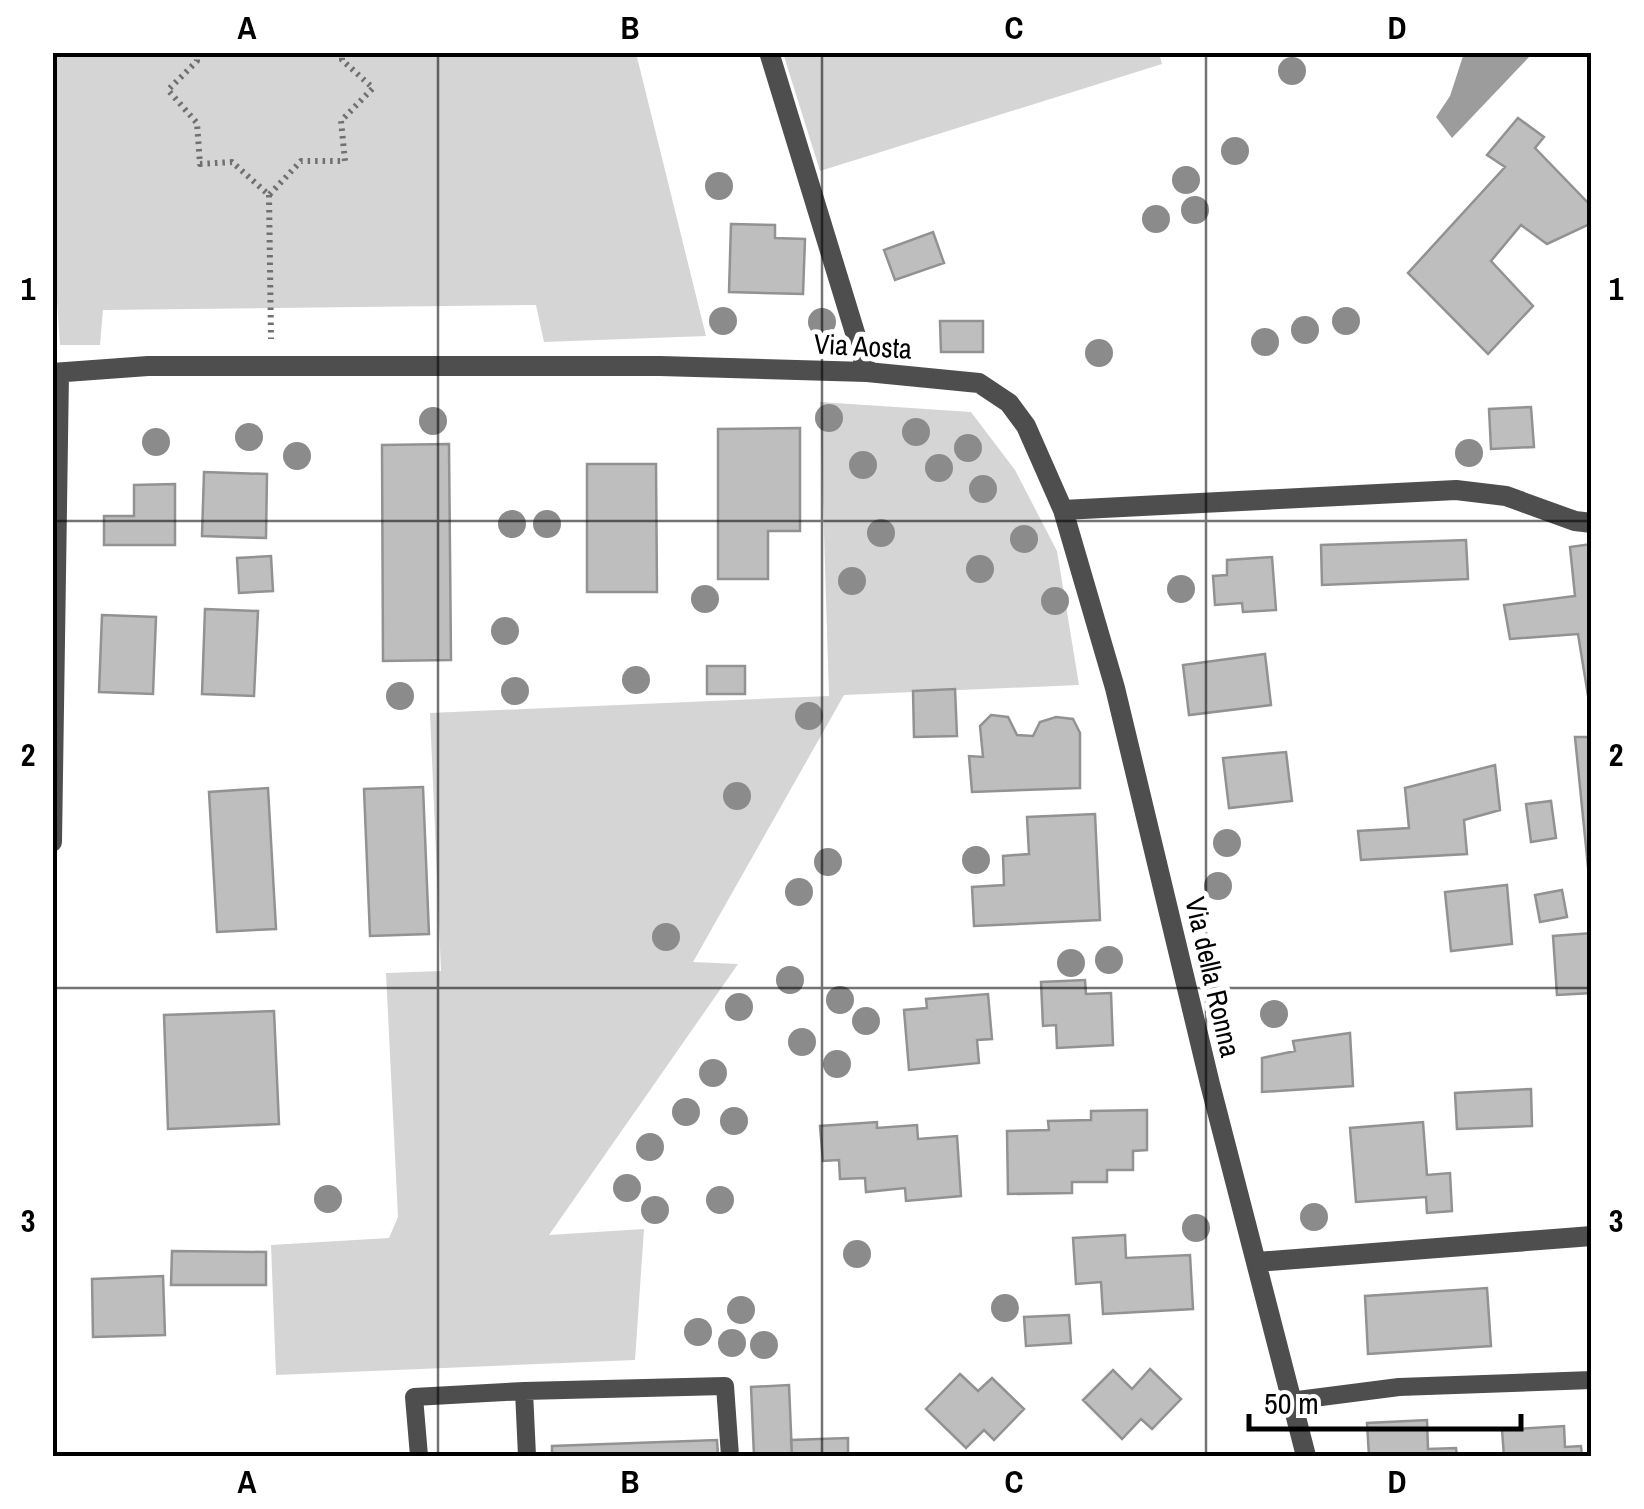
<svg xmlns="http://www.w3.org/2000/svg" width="1644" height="1509" font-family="'Archivo Narrow',sans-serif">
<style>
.green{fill:#d5d5d5}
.water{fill:#9c9c9c}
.building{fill:#bebebe;stroke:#929292;stroke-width:2.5}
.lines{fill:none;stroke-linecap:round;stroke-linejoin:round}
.path{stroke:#707070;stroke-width:6;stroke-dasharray:2.5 5;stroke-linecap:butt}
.service{stroke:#4e4e4e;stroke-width:18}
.minor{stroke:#4e4e4e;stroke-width:20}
.tree{fill:#8b8b8b}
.grid{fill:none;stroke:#000;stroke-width:2.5;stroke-opacity:0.55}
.labels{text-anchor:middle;stroke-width:10;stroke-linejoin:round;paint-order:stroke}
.street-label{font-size:28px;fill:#000;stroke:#fff}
.neatline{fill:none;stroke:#000;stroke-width:4}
.grid-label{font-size:32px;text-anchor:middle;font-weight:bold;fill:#000}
</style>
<rect width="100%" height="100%" fill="#fff"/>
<!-- green -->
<path class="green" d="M52,53h584l70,283 -162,6 -8,-37 -433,5 -3,35h-40l-8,-116z
M1159,53l3,11 -342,107 -37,-118z
M820,402l151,10 44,58 42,81 22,134 -235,10 -151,267 45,2 -189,271 95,-6 -9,131 -359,15 -5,-130 118,-7 9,-21 -12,-244 55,-2 -11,-258 399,-17z"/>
<!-- water -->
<path class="water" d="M1464,53h60l5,4 -77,81 -16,-21 14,-21z"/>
<!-- building -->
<path class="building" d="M1518,118l26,19 -9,11 57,59v16l-45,21 -26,-19 -30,36 42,45 -45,48 -80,-81 97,-106 -18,-12z
M731,224l44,1v13l30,1 -2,55 -74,-2z
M933,232l11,31 -49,17 -11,-30z
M940,321h43v31h-42z
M1531,407l3,40 -43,2 -2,-40z
M800,428v103h-32v48h-50v-150z
M449,444l2,216 -68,1 -1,-216z
M587,464h69l1,128h-70z
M204,472l63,2 -1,64 -64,-2z
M175,484v61h-71v-29h30v-31z
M1466,540l2,39 -146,6 -1,-40z
M1592,544v170h-1l-13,-80 -68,5 -6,-34 71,-9 -5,-49z
M271,556l2,35 -34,2 -2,-35z
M1272,557l4,53 -33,2 -1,-9 -27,2 -2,-29 14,-1v-15z
M205,609l53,2 -4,85 -52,-2z
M102,615l54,2 -3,77 -54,-2z
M1265,654l6,51 -82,10 -6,-50z
M707,666h38v28h-38z
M955,689l2,47 -43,1 -1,-46z
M991,715l17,2 9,18 16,1 7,-14 16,-5 17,2 7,14v55l-108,4 -3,-36 14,1 -3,-31z
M1575,737h17l-1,160z
M1286,752l6,49 -63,7 -6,-50z
M1495,765l5,45 -36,10 3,34 -106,6 -3,-29 51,-3 -4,-40z
M423,787l6,147 -59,2 -6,-147z
M268,788l8,141 -59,3 -8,-140z
M1551,801l5,37 -25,4 -5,-38z
M1095,814l5,106 -126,6 -2,-39 32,-2 -1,-29 26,-2 -2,-37z
M1507,885l5,59 -61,7 -6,-59z
M1562,890l5,27 -27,5 -5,-27z
M1592,933v60l-35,2 -4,-59z
M1085,980l1,14 25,-1 2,52 -56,3 -1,-23 -13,1 -2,-44z
M988,994l4,45 -15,1 2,23 -70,7 -5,-60 23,-2 -1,-9z
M274,1011l5,113 -111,5 -4,-114z
M1350,1033l3,53 -91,6v-34l33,-7 -2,-10z
M1531,1089l1,37 -75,3 -2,-36z
M1147,1110v40l-14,1v19h-26v12h-35v11l-64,1 -1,-63 42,-1 -1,-9 43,-1v-9z
M877,1122v6l40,-3 1,14 39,-3 4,60 -55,5 -1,-13 -39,4 -1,-14 -25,1 -1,-19 -16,1 -3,-35z
M1423,1122l4,53 23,-2 2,38 -25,2 -1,-16 -70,5 -6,-74z
M1125,1235l1,23 64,-3 3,54 -90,5 -2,-32 -25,2 -3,-46z
M172,1251l94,1v33h-95z
M163,1276l2,59 -72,2 -1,-58z
M1487,1288l4,58 -123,8 -3,-58z
M1069,1315l2,28 -45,3 -2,-29z
M1150,1369l31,30 -29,30 -11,-10 -19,20 -39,-39 30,-30 19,19z
M960,1374l18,17 14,-13 32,31 -30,31 -10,-10 -18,18 -40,-39z
M789,1385l3,71h-38l-3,-69z
M1427,1420l1,29 28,-1 1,8h-88l-2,-33z
M1564,1426l1,21 16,-1 1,10h-78l-2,-26z
M848,1438v18h-56l-1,-16z
M717,1440l1,16h-166v-10z"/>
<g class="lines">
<!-- path -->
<path class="path" d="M197,52v9l-29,29 29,33 3,41 32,-2 37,33 32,-34h44l-4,-40 32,-33 -31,-28v-8
M269,195l2,144"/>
<!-- service -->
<path class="service" d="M524,1391l201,-5 5,70
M1290,1401l109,-14 193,-7
M419,1456l-5,-59 110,-6 3,65"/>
<!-- minor -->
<path class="minor" d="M769,52l98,320
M52,373l96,-7h512l207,6 112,11 30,20 17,23 37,84 52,178 95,396 96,372
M1063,510l393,-20 50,6 69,25 17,2
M52,842l7,-469
M1257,1262l335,-26"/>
</g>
<!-- trees -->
<g class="tree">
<circle cx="1292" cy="71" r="14"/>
<circle cx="1235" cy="151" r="14"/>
<circle cx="1186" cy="180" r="14"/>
<circle cx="719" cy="186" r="14"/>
<circle cx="1195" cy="210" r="14"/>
<circle cx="1156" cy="219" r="14"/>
<circle cx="723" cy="321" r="14"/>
<circle cx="1346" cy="321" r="14"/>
<circle cx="822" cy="322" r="14"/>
<circle cx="1305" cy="330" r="14"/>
<circle cx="1265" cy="342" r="14"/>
<circle cx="1099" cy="353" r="14"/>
<circle cx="829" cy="418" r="14"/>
<circle cx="433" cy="421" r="14"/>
<circle cx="916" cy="432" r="14"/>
<circle cx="249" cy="437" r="14"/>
<circle cx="156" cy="442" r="14"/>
<circle cx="968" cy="448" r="14"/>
<circle cx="1469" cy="453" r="14"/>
<circle cx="297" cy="456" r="14"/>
<circle cx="863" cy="465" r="14"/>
<circle cx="939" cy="468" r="14"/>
<circle cx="983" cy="489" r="14"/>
<circle cx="512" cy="524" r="14"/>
<circle cx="547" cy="524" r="14"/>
<circle cx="881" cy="533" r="14"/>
<circle cx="1024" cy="539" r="14"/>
<circle cx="980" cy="569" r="14"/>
<circle cx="852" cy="581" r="14"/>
<circle cx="1181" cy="589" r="14"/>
<circle cx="705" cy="599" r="14"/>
<circle cx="1055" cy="601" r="14"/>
<circle cx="505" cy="631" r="14"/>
<circle cx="636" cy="680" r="14"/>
<circle cx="515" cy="691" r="14"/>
<circle cx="400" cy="696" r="14"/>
<circle cx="809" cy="716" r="14"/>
<circle cx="737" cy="796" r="14"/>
<circle cx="1227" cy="843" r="14"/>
<circle cx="976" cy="860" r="14"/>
<circle cx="828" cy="862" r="14"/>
<circle cx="1218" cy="886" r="14"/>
<circle cx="799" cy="892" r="14"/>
<circle cx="666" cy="937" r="14"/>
<circle cx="1109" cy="960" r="14"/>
<circle cx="1071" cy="963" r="14"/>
<circle cx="790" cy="980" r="14"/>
<circle cx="840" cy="1000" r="14"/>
<circle cx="739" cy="1007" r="14"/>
<circle cx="1274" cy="1014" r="14"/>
<circle cx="866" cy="1021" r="14"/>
<circle cx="802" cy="1042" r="14"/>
<circle cx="837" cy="1064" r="14"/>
<circle cx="713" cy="1073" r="14"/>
<circle cx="686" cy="1112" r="14"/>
<circle cx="734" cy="1121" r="14"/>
<circle cx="650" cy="1147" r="14"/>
<circle cx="627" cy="1188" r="14"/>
<circle cx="328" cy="1199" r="14"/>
<circle cx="720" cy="1200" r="14"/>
<circle cx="655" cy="1210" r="14"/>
<circle cx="1314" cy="1217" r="14"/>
<circle cx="1196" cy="1228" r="14"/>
<circle cx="857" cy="1254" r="14"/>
<circle cx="1005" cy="1308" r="14"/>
<circle cx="741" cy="1310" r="14"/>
<circle cx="698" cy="1332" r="14"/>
<circle cx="732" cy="1343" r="14"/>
<circle cx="764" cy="1345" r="14"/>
</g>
<!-- grid -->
<path class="grid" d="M438,52v1404M822,52v1404M1206,52v1404M52,521h1540M52,988h1540"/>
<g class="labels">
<!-- street labels -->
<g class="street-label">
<text transform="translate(863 346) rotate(3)" y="10">Via Aosta</text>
<text transform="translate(1213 977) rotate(77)" y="10">Via della Ronna</text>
</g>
</g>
<!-- border -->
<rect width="1644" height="1509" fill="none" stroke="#ffffff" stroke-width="110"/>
<!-- scale -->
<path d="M1249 1414v15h272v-15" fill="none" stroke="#000000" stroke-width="5"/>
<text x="1264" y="1414" font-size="30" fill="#000000" stroke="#ffffff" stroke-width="8" paint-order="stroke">50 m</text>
<rect x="55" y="55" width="1534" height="1399" class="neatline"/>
<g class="grid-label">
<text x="247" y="39">A</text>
<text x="630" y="39">B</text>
<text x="1014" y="39">C</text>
<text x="1397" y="39">D</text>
<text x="28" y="300">1</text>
<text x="1616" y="300">1</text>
<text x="28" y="766">2</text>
<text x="1616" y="766">2</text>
<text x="28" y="1232">3</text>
<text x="1616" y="1232">3</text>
<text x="247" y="1493">A</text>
<text x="630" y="1493">B</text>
<text x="1014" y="1493">C</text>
<text x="1397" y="1493">D</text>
</g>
</svg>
